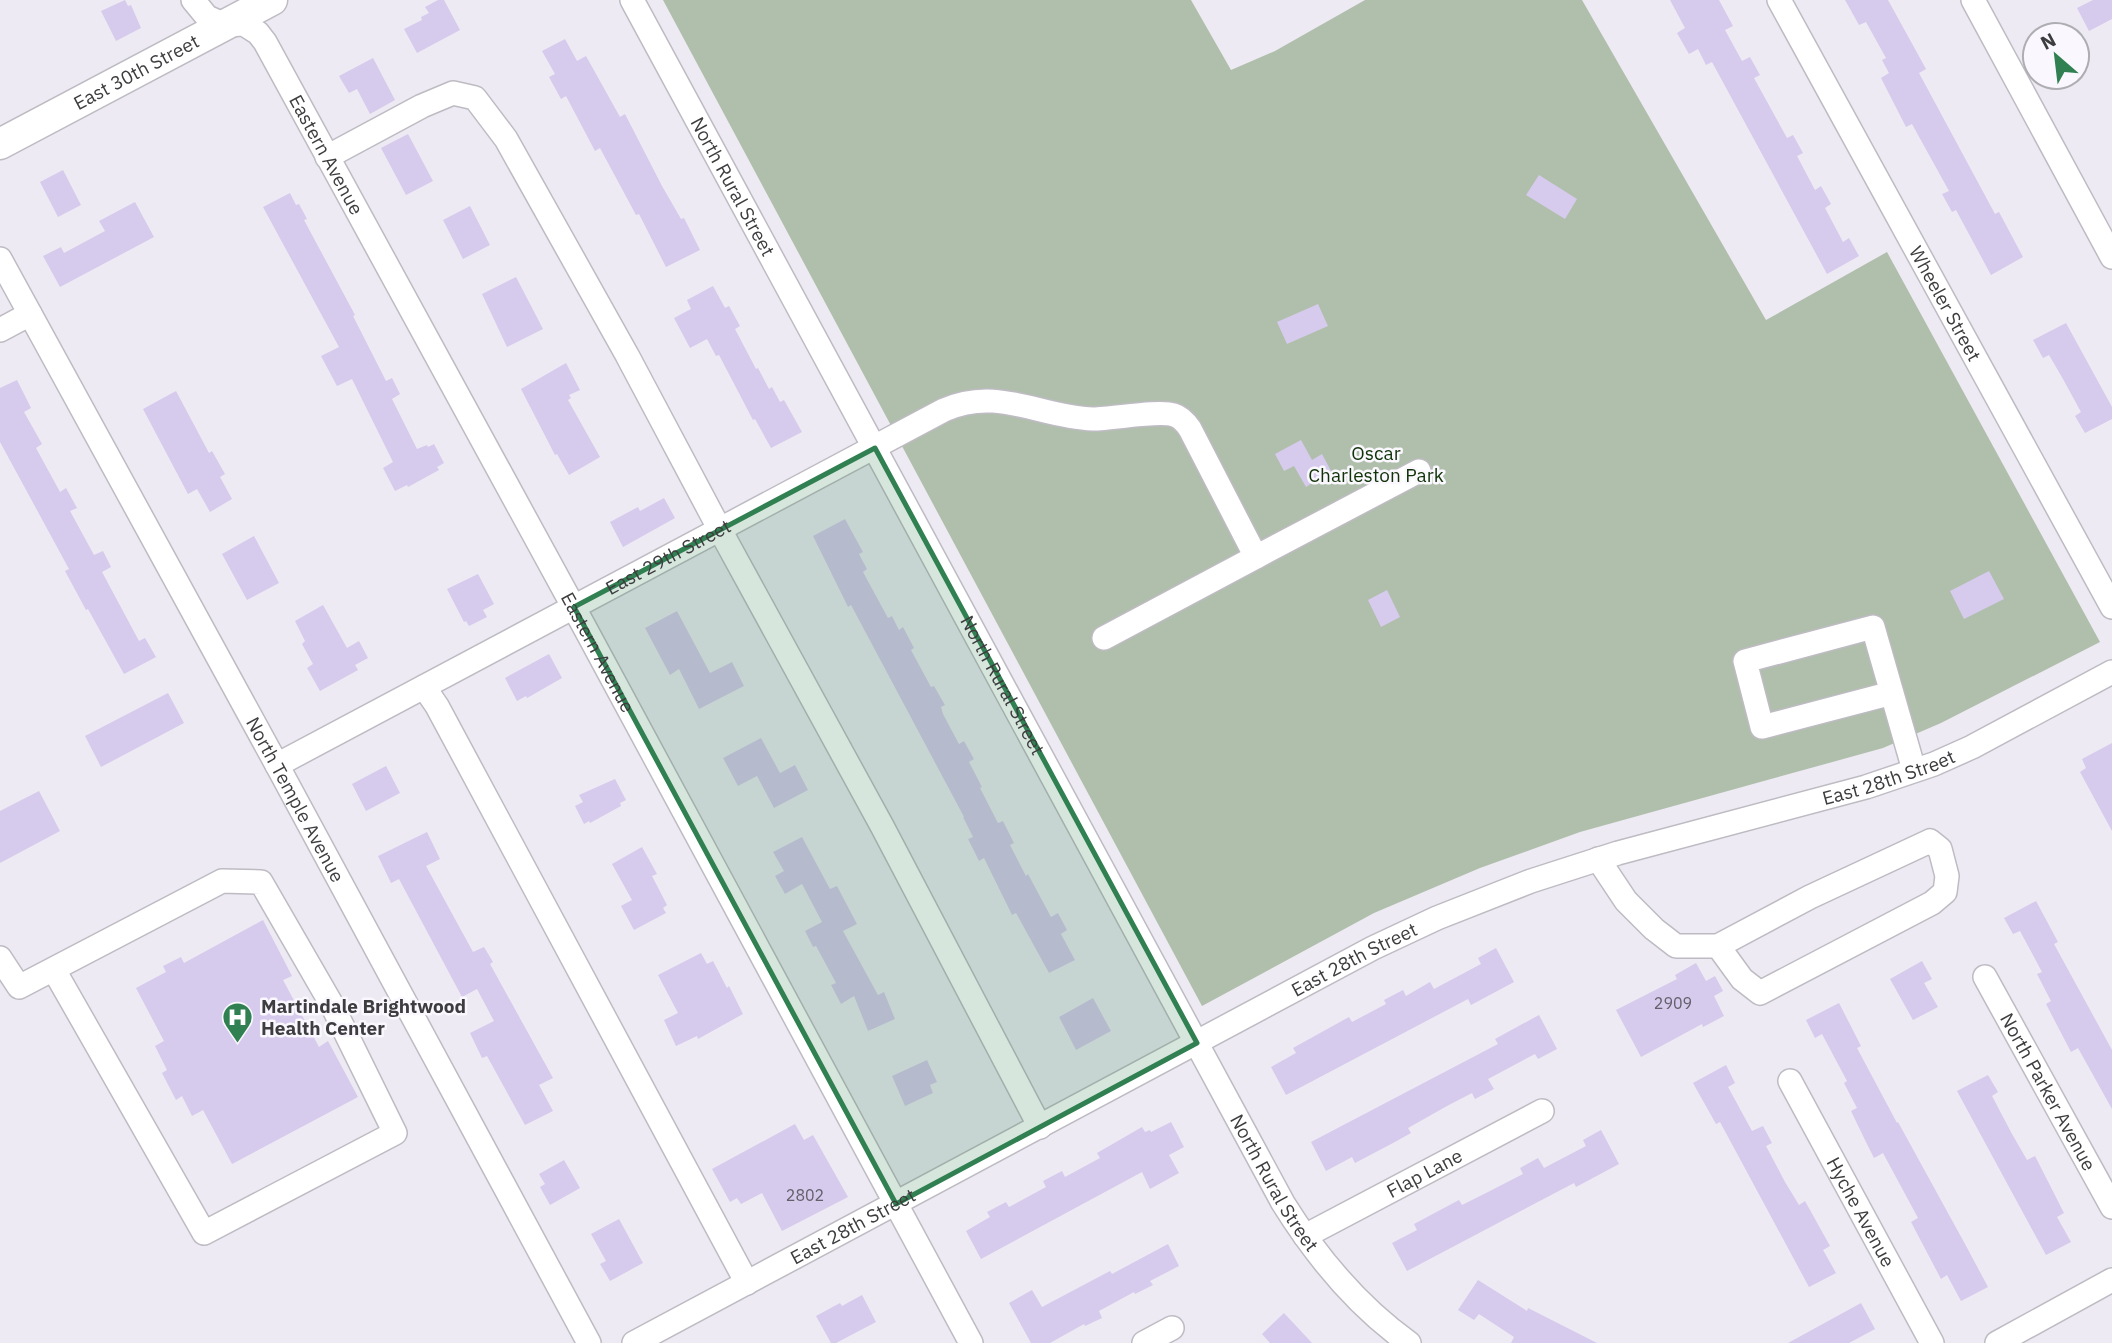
<svg xmlns="http://www.w3.org/2000/svg" width="2112" height="1343" font-family="'IBM Plex Sans',sans-serif">
<style>
.green{fill:#b0bfac}
.building{fill:#d6caed}
.lines{fill:none;stroke-linecap:round;stroke-linejoin:round}
.minor-casing{stroke:#bebbc3;stroke-width:26}
.major-casing{stroke:#bebbc3;stroke-width:33}
.minor{stroke:#fff;stroke-width:23}
.major{stroke:#fff;stroke-width:30}
.marked{fill:#308051;fill-opacity:0.2;stroke:#308051;stroke-width:5;stroke-linejoin:round}
.labels{text-anchor:middle;stroke-width:5;stroke-linejoin:round;paint-order:stroke}
.number-label{font-size:16px;fill:#63606a}
.street-label{font-size:19px;fill:#3d3c3f;stroke:#faf8fe}
.park-label{font-size:19px;fill:#103207;stroke:#faf8fe}
.poi-label{font-size:19px;font-weight:bold;fill:#3d3c3f;stroke:#faf8fe;text-anchor:start}
</style>
<rect width="100%" height="100%" fill="#edeaf3"/>
<!-- green -->
<path class="green" d="M663,0h528l40,70 44,-19 90,-51h217l184,320 121,-68 213,390 -159,81 -58,25 -303,84 -100,36 -106,45 -172,93z"/>
<!-- building -->
<path class="building" d="M125,0l3,6 3,-1 10,23 -25,13 -15,-30z
M438,0h6l16,30 -43,23 -13,-24 18,-9 -1,-3 8,-4 -4,-6z
M1670,0h49l14,26 -8,4 17,31 8,-4 10,18 -6,3 33,60 6,-3 10,18 -6,3 18,34 6,-4 10,18 -6,4 18,34 6,-4 10,18 -32,18 -115,-212 -6,3 -8,-16 -9,5 -12,-21 8,-5z
M1845,0h43l38,69 -7,4 76,141 4,-2 24,45 -32,18 -35,-65 -4,2 -10,-18 7,-3 -37,-67 -6,3 -25,-49 8,-5 -7,-13 4,-2 -20,-36 -7,3z
M2093,0h19v19l-23,12 -12,-23z
M565,39l12,22 9,-5 34,61 5,-3 37,72 19,33 3,-1 16,32 -34,17 -27,-53 -3,1 -36,-67 -5,3 -29,-55 -5,3 -12,-22 6,-3 -13,-23z
M373,58l22,42 -25,14 -13,-25 -8,4 -10,-17z
M408,134l25,47 -27,14 -25,-47z
M63,170l18,35 -23,12 -18,-35z
M1539,175l38,24 -12,20 -39,-24z
M290,193l6,12 3,-1 8,15 -3,1 51,95 -2,1 33,65 6,-3 8,16 -8,5 25,50 10,-4 1,2 6,-3 10,19 -7,4 2,3 -31,17 -1,-2 -12,6 -12,-23 10,-6 -41,-83 -15,7 -16,-30 18,-9 -76,-140z
M135,202l19,35 -94,50 -17,-31 18,-9 3,6 41,-22 -6,-10z
M470,206l20,39 -27,14 -20,-39z
M516,277l27,52 -36,18 -25,-53z
M713,286l12,22 4,-2 11,20 -5,3 21,40 2,-1 11,21 3,-2 8,15 4,-2 18,32 -31,16 -16,-29 -2,1 -34,-65 -3,1 -9,-17 -17,9 -16,-30 17,-9 -4,-9z
M1318,304l10,22 -41,18 -10,-22z
M2066,323l46,84v12l-27,14 -10,-17 6,-4 -18,-33 -14,-24 -6,3 -10,-18z
M566,363l14,27 -11,5 2,3 -3,2 32,57 -31,18 -12,-21 -2,1 -34,-66z
M17,380l14,28 -7,4 18,32 -6,4 24,44 6,-4 11,20 -7,3 24,44 9,-4 8,16 -9,5 37,69 6,-3 11,19 -32,17 -36,-65 -2,1 -21,-39 4,-2 -69,-127v-54z
M176,391l33,62 3,-2 13,23 -5,3 12,22 -22,13 -13,-23 -9,5 -45,-85z
M1301,440l11,20 10,-6 9,17 -25,16 -12,-21 -10,5 -9,-17z
M664,498l11,20 -52,29 -13,-25 28,-15 2,4z
M845,519l18,33 -4,2 8,15 -4,3 25,46 4,-2 7,14 4,-3 11,21 -3,2 20,37 3,-1 11,19 -4,2 2,7 16,30 5,-3 10,18 -5,3 13,25 -2,1 18,35 5,-2 11,22 -4,2 16,31 2,-2 23,43 7,-4 9,17 -6,4 14,26 -26,13 -33,-60 -4,2 -28,-57 -5,3 -11,-22 5,-2 -10,-20h1l-113,-212 -3,2 -35,-71z
M254,536l25,47 -32,17 -25,-46z
M1989,571l15,28 -40,20 -14,-28z
M478,574l16,30 -11,6 4,7 -18,9 -3,-5 -2,1 -17,-33z
M1387,590l13,27 -19,10 -13,-27z
M323,605l24,43 12,-7 9,17 -13,7 3,5 -38,21 -13,-23 6,-4 -11,-20 3,-3 -10,-20z
M677,611l33,62 22,-11 12,24 -45,23 -20,-40 -9,6 -25,-47z
M549,654l13,24 -35,20 -1,-2 -9,5 -12,-23z
M168,693l16,30 -83,44 -16,-31z
M761,738l19,35 15,-8 13,25 -34,18 -17,-32 -19,10 -15,-28z
M2112,743v88l-32,-59 6,-4 -4,-9z
M386,766l14,27 -34,18 -14,-27z
M615,779l11,21 -6,3 1,3 -31,17 -1,-2 -5,3 -9,-18 8,-4 -4,-7z
M39,791l21,40 -60,32v-52z
M427,832l13,27 -14,7 47,86 11,-5 9,15 -3,2 63,114 -14,7 14,26 -28,14 -38,-69 -5,2 -12,-25 24,-12 -17,-32 -15,8 -63,-118 -8,4 -13,-27z
M802,837l28,52 7,-3 20,38 -14,7 35,64 6,-3 11,27 -27,12 -14,-35 -13,8 -10,-19 5,-2 -20,-37 -3,1 -8,-16 17,-9 -20,-38 -17,10 -10,-18 9,-5 -11,-19z
M642,847l15,27 -5,2 15,29 -4,3 3,5 -32,17 -13,-24 11,-6 -20,-36z
M2036,901l22,41 -4,2 58,106v59l-34,-61 -7,4 -25,-48 5,-3 -14,-27 5,-2 -22,-41 -7,3 -9,-16z
M263,920l29,56 -9,4 36,67 9,-6 30,56 -126,67 -29,-54 -11,6 -10,-20 -6,4 -14,-27 5,-3 -12,-24 9,-5 -28,-53 30,-16 -3,-6 18,-9 3,6z
M1496,948l18,34 -43,23 -3,-6 -182,96 -15,-28 25,-14 -3,-5 56,-31 3,5 34,-18 -2,-4 19,-10 3,6 24,-14 4,7 47,-25 -3,-6z
M701,953l6,11 6,-3 14,27 2,-2 14,28 -45,25 -1,-3 -21,10 -12,-26 14,-7 -20,-38z
M1922,961l10,18 -8,4 14,24 -25,13 -23,-41z
M1696,963l10,18 9,-5 8,15 -9,5 10,20 -21,11 -1,-3 -61,33 -25,-47 61,-31 -2,-4z
M1093,998l18,33 -35,19 -17,-33z
M1839,1003l22,43 -4,2 40,75 1,-1 67,122 23,43 -27,14 -14,-26 -6,4 -30,-57 7,-4 -35,-65 -9,5 -9,-18 -14,-29 6,-3 -13,-25 3,-2 -25,-47 -7,4 -9,-18z
M1539,1015l18,34 -19,10 -3,-5 -47,25 6,10 -19,10 -3,-6 -25,13 -39,22 3,5 -18,10 -38,20 -3,-6 -26,14 -15,-29 187,-98 -3,-5z
M927,1060l10,22 -7,3 3,8 -28,13 -13,-30z
M1726,1065l9,18 -7,4 24,44 11,-5 9,17 -6,3 19,36 14,23 6,-4 25,45 -7,4 13,23 -27,14 -89,-165 -4,2 -23,-41z
M1988,1075l10,17 -6,4 20,38 15,26 8,-4 29,57 -7,4 14,25 -25,13 -89,-164z
M1171,1122l13,25 -15,8 10,18 -29,16 -8,-17 -161,87 -15,-28 24,-14 -3,-5 19,-10 3,5 37,-20 -3,-6 19,-10 3,6 35,-19 -3,-5 45,-26 3,5 5,-2 1,2z
M795,1124l9,16 9,-5 35,62 -66,34 -20,-38 -21,11 -4,-6 -7,4 -18,-33z
M1601,1130l18,34 -43,23 -2,-4 -167,88 -15,-28 25,-13 -3,-6 45,-24 3,5 26,-13 35,-18 -3,-6 18,-10 6,10 42,-22 -3,-6z
M564,1160l16,28 -30,17 -10,-18 5,-3 -6,-10z
M619,1219l24,44 -33,18 -10,-17 6,-3 -15,-27z
M1168,1244l11,22 -29,15 3,4 -18,9 -1,-2 -35,19 3,7 -17,8 -1,-2 -34,19h-19l-22,-40 23,-13 10,17 68,-36 2,3z
M1478,1280l49,31 1,-3 69,35h-86l3,-6 -35,-23 -5,6 -16,-10z
M862,1295l14,27 -40,21h-5l-15,-27 24,-13 2,3z
M1861,1303l14,26 -26,14h-61z
M1284,1313l28,30h-42l-8,-9z"/>
<g class="lines">
<defs>
<g id="minor">
<path id="s1" d="M193,0l14,17 18,8 19,-1 14,9 7,9 320,586 386,715"/>
<path id="s2" d="M632,0l651,1203c33,53 74,103 126,140"/>
<path id="s3" d="M1779,0l333,607"/>
<path d="M1973,0l139,257"/>
<path d="M327,157l95,-51 31,-13 22,5 31,41 121,216 93,175 162,296 158,301"/>
<path id="s4" d="M0,259l277,506 312,578"/>
<path d="M0,330l30,-16"/>
<path d="M1104,638l152,-81"/>
<path d="M424,687l13,19 310,577"/>
<path d="M1892,693l-130,34 -17,-66 128,-34 41,143"/>
<path id="s5" d="M277,765l667,-355c54,-24 95,7 149,9 20,0 65,-9 81,-4 7,2 12,8 16,14l66,128 163,-86"/>
<path d="M1598,859l28,42 28,28 22,17h42l92,-49 120,-56 10,8 7,27 -2,16 -13,11 -172,90 -18,-14 -24,-33"/>
<path d="M0,958l19,29 203,-106 39,1 71,123 63,128 -191,100 -150,-263"/>
<path id="s6" d="M1985,977l127,230"/>
<path id="s7" d="M1790,1081l142,262"/>
<path id="s8" d="M1305,1236l237,-125"/>
<path id="s9" d="M634,1343l739,-395 64,-30 94,-37 87,-28 248,-66 68,-23 38,-17 140,-75"/>
<path d="M1144,1343l28,-15"/>
<path d="M1997,1343l115,-63"/>
</g>
<g id="major">
<path id="s10" d="M0,144l272,-144"/>
</g>
</defs>
<!-- minor casing -->
<use href="#minor" class="minor-casing"/>
<!-- major casing -->
<use href="#major" class="major-casing"/>
<!-- minor -->
<use href="#minor" class="minor"/>
<!-- major -->
<use href="#major" class="major"/>
</g>
<!-- marked area -->
<path class="marked" d="M875,448l322,595 -301,161 -322,-597z"/>
<!-- icons -->
<defs>
<symbol id="hospital-pin" viewBox="-11 -11 22 30"><path d="M0 17L-7.5 6A9.5 9.5 0 1 1 7.5 6Z" fill="#308051" stroke="#faf8fe"/><path d="M-5-5h3v3.5h4V-5h3V5h-3V1.5h-4V5h-3Z" fill="#fff"/></symbol>
</defs>
<g fill-rule="evenodd">
<use href="#hospital-pin" x="220" y="1000" width="35" height="47"/>
</g>
<g class="labels">
<!-- number labels -->
<g class="number-label">
<text x="1673" y="1009">2909</text>
<text x="805" y="1201">2802</text>
</g>
<!-- street labels -->
<g class="street-label">
<text dy="7" stroke="none"><textPath href="#s10" startOffset="154">East 30th Street</textPath></text>
<text dy="7" stroke="none"><textPath href="#s1" startOffset="217">Eastern Avenue</textPath></text>
<text dy="7" stroke="none"><textPath href="#s2" startOffset="212">North Rural Street</textPath></text>
<text dy="7" stroke="none"><textPath href="#s3" startOffset="346">Wheeler Street</textPath></text>
<text dy="7" stroke="none"><textPath href="#s5" startOffset="443">East 29th Street</textPath></text>
<text dy="7" stroke="none"><textPath href="#s1" startOffset="784">Eastern Avenue</textPath></text>
<text dy="7" stroke="none"><textPath href="#s2" startOffset="779">North Rural Street</textPath></text>
<text dy="7" stroke="none"><textPath href="#s9" startOffset="1382">East 28th Street</textPath></text>
<text dy="7" stroke="none"><textPath href="#s4" startOffset="616">North Temple Avenue</textPath></text>
<text dy="7" stroke="none"><textPath href="#s9" startOffset="816">East 28th Street</textPath></text>
<text dy="7" stroke="none"><textPath href="#s6" startOffset="131">North Parker Avenue</textPath></text>
<text dy="7" stroke="none"><textPath href="#s8" startOffset="135">Flap Lane</textPath></text>
<text dy="7" stroke="none"><textPath href="#s2" startOffset="1346">North Rural Street</textPath></text>
<text dy="7" stroke="none"><textPath href="#s7" startOffset="149">Hyche Avenue</textPath></text>
<text dy="7" stroke="none"><textPath href="#s9" startOffset="248">East 28th Street</textPath></text>
</g>
<!-- park labels -->
<g class="park-label">
<text x="1376" y="460">Oscar<tspan x="1376" dy="22">Charleston Park</tspan></text>
</g>
<!-- poi labels -->
<g class="poi-label">
<text x="261" y="1013">Martindale Brightwood<tspan x="261" dy="22">Health Center</tspan></text>
</g>
</g>
<!-- north arrow -->
<g transform="translate(2056 56) rotate(332)"><circle r="33" fill="#faf8fe" stroke="#aeadb2" stroke-width="2"/>
<path d="M0-5L12 26L0 18L-12 26Z" fill="#308051"/>
<text y="-10" font-size="19" font-weight="bold" text-anchor="middle" fill="#3d3c3f">N</text>
</g>
</svg>
